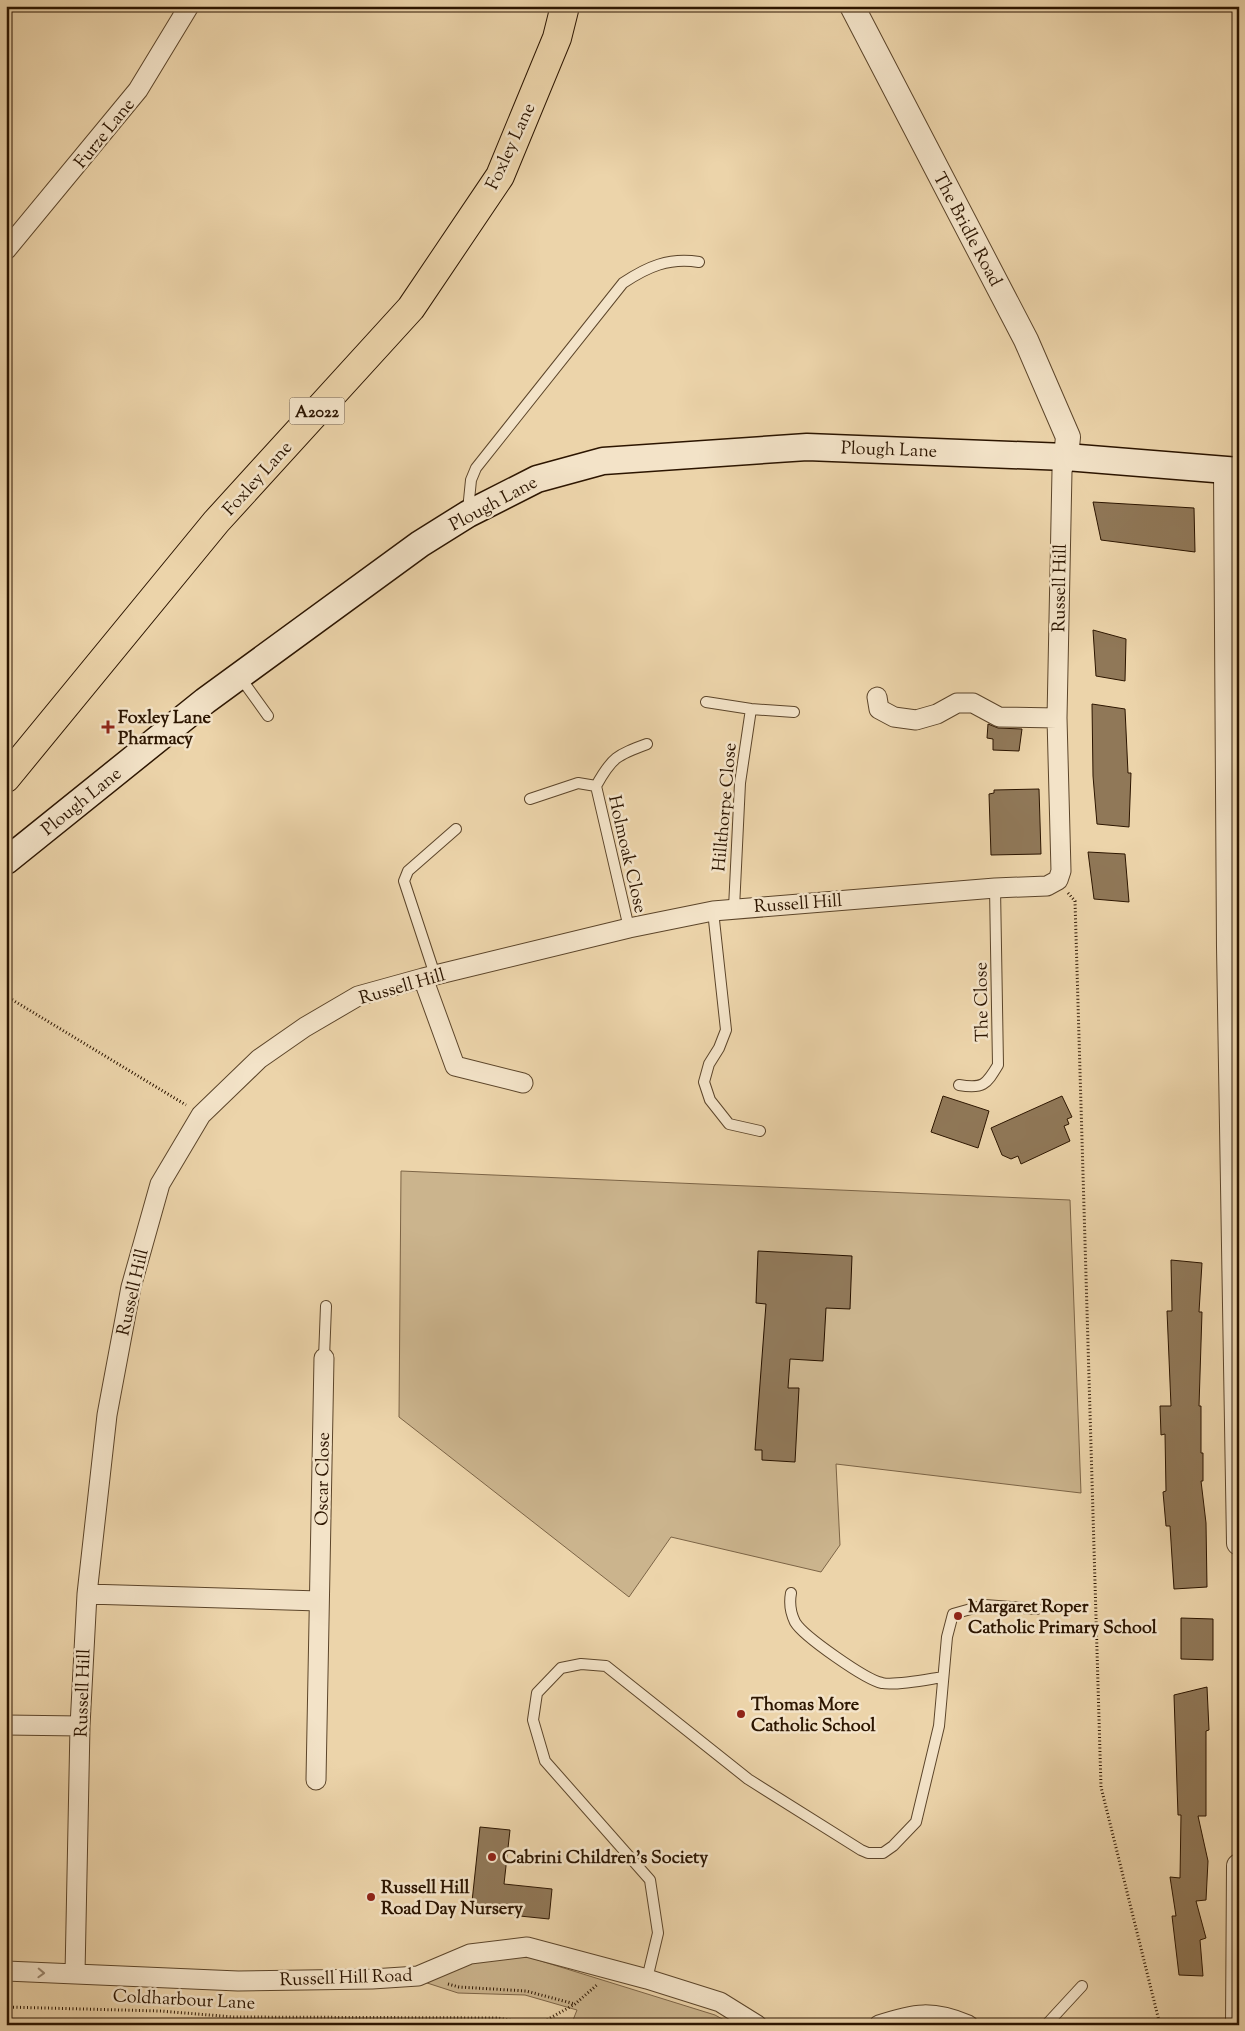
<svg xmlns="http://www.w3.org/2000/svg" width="1245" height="2031" font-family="'Sorts Mill Goudy',serif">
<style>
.green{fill:#cbb48d;stroke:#7c6446}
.building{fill:#907858;stroke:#2c1500}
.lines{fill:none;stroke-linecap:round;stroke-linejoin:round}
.service-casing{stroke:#5c452a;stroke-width:12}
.minor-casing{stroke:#5c452a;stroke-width:21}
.tertiary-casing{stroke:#5c452a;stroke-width:26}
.secondary-casing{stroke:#2c1500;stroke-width:29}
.primary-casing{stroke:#2c1500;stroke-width:30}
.path{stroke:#2c1500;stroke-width:3;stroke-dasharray:1 2.5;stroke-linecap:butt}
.service{stroke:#f3e3c8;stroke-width:10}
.minor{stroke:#f3e3c8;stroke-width:19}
.tertiary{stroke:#f3e3c8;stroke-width:24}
.secondary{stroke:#f3e3c8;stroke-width:26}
.primary{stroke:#ecd4aa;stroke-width:28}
.oneway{stroke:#99866e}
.poi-dot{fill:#8f2418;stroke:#f3e3c8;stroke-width:2}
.labels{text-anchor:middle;stroke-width:5;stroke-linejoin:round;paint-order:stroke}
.shield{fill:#f3e3c8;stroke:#68533c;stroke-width:1}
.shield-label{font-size:16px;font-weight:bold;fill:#2c1500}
.street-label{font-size:18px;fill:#2c1500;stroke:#f3e3c8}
.poi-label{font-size:18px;font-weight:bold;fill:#2c1500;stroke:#f3e3c8;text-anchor:start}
</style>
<rect width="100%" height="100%" fill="#ecd4aa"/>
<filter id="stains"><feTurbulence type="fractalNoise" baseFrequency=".004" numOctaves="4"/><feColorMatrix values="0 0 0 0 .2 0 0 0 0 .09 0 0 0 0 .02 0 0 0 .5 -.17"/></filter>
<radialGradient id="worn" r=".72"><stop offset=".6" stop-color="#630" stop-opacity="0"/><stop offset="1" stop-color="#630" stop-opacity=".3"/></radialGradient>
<!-- green -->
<path class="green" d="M401,1171l669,29 11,293 -245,-29 4,81 -19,27 -150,-35 -42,60 -230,-180z
M525,1956l190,59 18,10h-162l6,-15 -52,-15 -67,-2 -37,-12 52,-19z"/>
<!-- building -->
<path class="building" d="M1093,502l101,6 1,44 -94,-12z
M1093,630l33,9 -1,42 -29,-5z
M1092,704l33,5 3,64h3l-2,54 -32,-3 -4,-48z
M988,724l10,4 24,1 -3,22 -26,-1v-11l-6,-1z
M1039,789l2,65 -50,1 -2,-61 5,-1v-3z
M1088,852l37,2 4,48 -35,-3z
M943,1096l46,15 -11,37 -47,-16z
M1062,1096l10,21 -5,2 2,5 -5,2 6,15 -49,23 -3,-8 -7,3 -9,-4 -11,-27z
M758,1251l94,5 -2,53 -24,-1 -3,53 -33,-2 -2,29h11l-4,74 -33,-2v-10h-7l11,-146 -10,-1z
M1171,1260l31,3 -3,49h3l-3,94h2v47h2v28h-2l5,42 1,64 -33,2 -4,-63h-4l-3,-34 3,-1 -1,-57 -4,1 -1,-29h11l-4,-95h5z
M1181,1618l32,1v41l-32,-1z
M1207,1687l2,43 -3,1v85h-8l10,45 -2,39 -10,1 10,37 -6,2 3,36 -24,-1 -7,-59h4l-6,-39 10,1 1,-63h-3l-4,-120z
M480,1827l30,3 -6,54 48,5 -3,30 -78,-8z"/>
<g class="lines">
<defs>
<path id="service" d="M468,510l3,-30 5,-12 147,-185c24,-16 46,-26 76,-21
M240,677l28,39
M706,702l45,7 43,3
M530,799l48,-16 18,3
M734,908l6,-125 11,-74
M713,911l13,119 -7,18 -10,16 -5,18 6,18 19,24 31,7
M629,928l-33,-142c16,-29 21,-31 51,-42
M435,975l-31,-94 4,-10 48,-42
M959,1085c24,4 27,0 39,-20l-3,-177
M324,1358l2,-52
M791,1593c-2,11 -1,19 4,29 8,14 71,58 87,61 13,3 47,-4 61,-6
M647,1979l11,-46 -8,-53 -105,-119 -12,-41 4,-27 24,-25 20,-4 25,2 142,113 113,71 7,3h15l10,-7 23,-24 23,-96 8,-89 6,-23 32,-9 52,4
M1046,2025l36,-39"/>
<path id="minor" d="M6,250l132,-160 51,-84
M877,697l2,12 15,8 22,3 21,-6 20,-11h16l26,14 58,1
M423,978l32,88 68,17
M87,1594l232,7
M6,1725l74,1
M316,1780l8,-422
M6,1971l232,10 134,-2 46,-3 52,-22 57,-7 120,32 73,23 37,23
M75,1974l5,-248 7,-132 20,-179 24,-128 29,-103 41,-69 58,-56 46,-32 53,-31 65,-18 206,-50 84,-17 282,-23 52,-2 11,-6 3,-9 -4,-153 5,-247 4,-14
M879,2025c35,-12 54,-15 89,0"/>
<path id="tertiary" d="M852,6l174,334 42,97 -2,20
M1226,471l3,476 10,596
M1238,2025l1,-159"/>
<path id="secondary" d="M6,861l199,-160 215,-157 48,-30 69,-35 66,-18 204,-14 259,10 173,14"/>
<path id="primary" d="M6,778l210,-256 195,-214 89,-132 57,-138 8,-32"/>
</defs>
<!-- service casing -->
<use href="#service" class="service-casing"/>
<!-- minor casing -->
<use href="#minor" class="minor-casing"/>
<!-- tertiary casing -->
<use href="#tertiary" class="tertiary-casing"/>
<!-- secondary casing -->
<use href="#secondary" class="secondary-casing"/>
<!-- primary casing -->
<use href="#primary" class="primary-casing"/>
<!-- path -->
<path class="path" d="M1068,893l7,8 26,886 59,238
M6,996l180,109
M448,1984l11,3 67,4 49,13
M6,2007l154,4 74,6 263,1 43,7
M538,2025l37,-21 23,-20"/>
<!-- service -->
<use href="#service" class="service"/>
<!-- minor -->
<use href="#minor" class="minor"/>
<!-- tertiary -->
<use href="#tertiary" class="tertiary"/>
<!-- secondary -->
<use href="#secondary" class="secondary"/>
<!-- primary -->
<use href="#primary" class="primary"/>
</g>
<!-- one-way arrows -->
<defs><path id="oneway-chevron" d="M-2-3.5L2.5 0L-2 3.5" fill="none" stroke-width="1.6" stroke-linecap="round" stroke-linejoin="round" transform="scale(1.25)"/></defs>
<use class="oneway" href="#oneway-chevron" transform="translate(41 1973) rotate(2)"/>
<!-- markers -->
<g class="poi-dot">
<path d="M105.5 719.5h5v5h5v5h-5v5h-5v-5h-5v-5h5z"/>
<circle cx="958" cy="1616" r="5"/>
<circle cx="741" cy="1714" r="5"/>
<circle cx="492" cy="1857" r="5"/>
<circle cx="371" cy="1897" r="5"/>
</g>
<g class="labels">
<!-- shield labels -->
<rect class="shield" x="289.5" y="397.5" width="55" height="27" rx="4"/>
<g class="shield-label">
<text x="317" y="417">A2022</text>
</g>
<!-- street labels -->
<g class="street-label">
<text transform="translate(104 133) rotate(-51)" y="6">Furze Lane</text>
<text transform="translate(510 146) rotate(-65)" y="6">Foxley Lane</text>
<text transform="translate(968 229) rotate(62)" y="6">The Bridle Road</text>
<text transform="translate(889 449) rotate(2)" y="6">Plough Lane</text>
<text transform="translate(257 478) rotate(-48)" y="6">Foxley Lane</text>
<text transform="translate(493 503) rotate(-28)" y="6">Plough Lane</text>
<text transform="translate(1059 588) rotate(-89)" y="6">Russell Hill</text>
<text transform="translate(81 801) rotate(-39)" y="6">Plough Lane</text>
<text transform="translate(724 807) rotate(-85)" y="6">Hillthorpe Close</text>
<text transform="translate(628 854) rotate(77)" y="6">Holmoak Close</text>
<text transform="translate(798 903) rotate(-4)" y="6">Russell Hill</text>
<text transform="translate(402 986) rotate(-16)" y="6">Russell Hill</text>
<text transform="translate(981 1002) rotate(-91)" y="6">The Close</text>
<text transform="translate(132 1292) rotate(-77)" y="6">Russell Hill</text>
<text transform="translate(322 1479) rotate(-89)" y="6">Oscar Close</text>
<text transform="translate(82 1693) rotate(-88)" y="6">Russell Hill</text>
<text transform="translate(346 1977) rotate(-2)" y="6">Russell Hill Road</text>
<text transform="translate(184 1999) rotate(3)" y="6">Coldharbour Lane</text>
</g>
<!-- poi labels -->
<g class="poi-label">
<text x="118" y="723">Foxley Lane<tspan x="118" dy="21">Pharmacy</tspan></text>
<text x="968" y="1612">Margaret Roper<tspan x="968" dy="21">Catholic Primary School</tspan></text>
<text x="751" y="1710">Thomas More<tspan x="751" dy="21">Catholic School</tspan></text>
<text x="502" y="1863">Cabrini Children's Society</text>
<text x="381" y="1893">Russell Hill<tspan x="381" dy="21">Road Day Nursery</tspan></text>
</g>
</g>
<!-- margin -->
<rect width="1245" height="2031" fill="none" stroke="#ecd4aa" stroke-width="25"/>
<rect x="8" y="8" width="1230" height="2016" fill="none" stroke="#2c1500" stroke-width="2.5"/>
<rect x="12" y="12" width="1220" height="2006" fill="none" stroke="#2c1500"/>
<rect width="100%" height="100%" filter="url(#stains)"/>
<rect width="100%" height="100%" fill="url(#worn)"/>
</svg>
